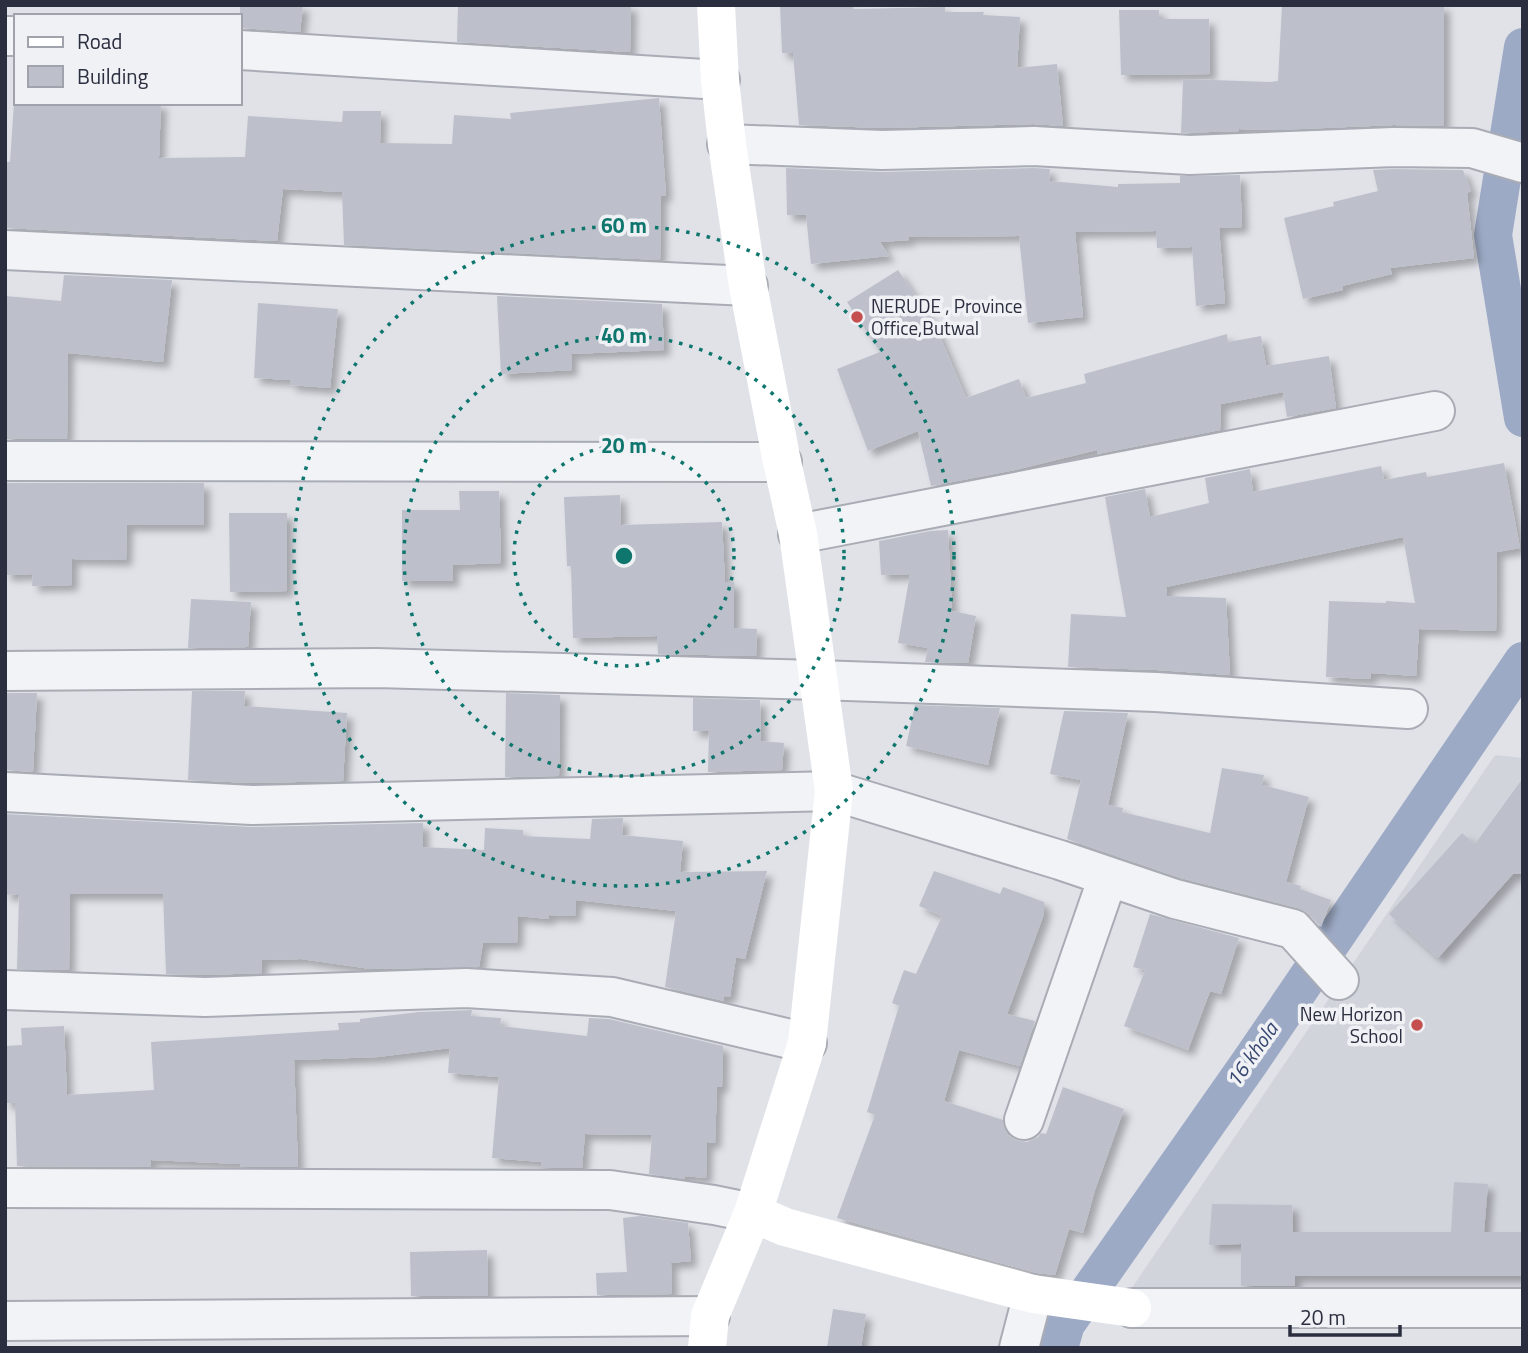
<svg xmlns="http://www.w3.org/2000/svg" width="1528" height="1353" font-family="'Titillium Web',sans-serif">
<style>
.built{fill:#d2d4dc}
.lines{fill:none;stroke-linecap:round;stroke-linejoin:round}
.canal{stroke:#9daac5;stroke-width:38}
.building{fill:#bdc0ca;filter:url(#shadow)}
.street-casing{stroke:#a9acb5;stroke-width:42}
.street{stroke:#f2f3f6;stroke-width:38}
.secondary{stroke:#fff;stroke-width:38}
.ring{fill:none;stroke:#0f766e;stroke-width:3.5;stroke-dasharray:3.5 7}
.poi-dot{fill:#c44f4e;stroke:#eff1f5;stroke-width:2.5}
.labels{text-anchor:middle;stroke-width:7;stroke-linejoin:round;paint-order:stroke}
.poi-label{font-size:19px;fill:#2a2e3e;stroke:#eff1f5;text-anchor:start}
.water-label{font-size:21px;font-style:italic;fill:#37476f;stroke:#eff1f5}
.centre{fill:#0f766e;stroke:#eff1f5;stroke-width:3.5}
.ring-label{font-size:21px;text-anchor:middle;font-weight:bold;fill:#0f766e;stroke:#eff1f5;stroke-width:7;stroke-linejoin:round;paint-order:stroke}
</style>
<defs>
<filter id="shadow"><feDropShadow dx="6" dy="6" stdDeviation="3.5" flood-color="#0004"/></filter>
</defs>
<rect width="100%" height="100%" fill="#e0e2e8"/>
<!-- built -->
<path class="built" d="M1495,755l28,3v535l-394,-1z"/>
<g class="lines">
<!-- canal -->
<path class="canal" d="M1523,47l-30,188 30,183
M1059,1348l7,-24 184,-262 273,-401"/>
</g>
<!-- building -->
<path class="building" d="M240,5h63l-3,27 -60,-4z
M458,5h173l-1,47 -173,-10z
M780,5h73v4l92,-2v5h39l-1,3 37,2 -3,51 40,-4 6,62 -30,-2 -151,4 -83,-3 -6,-72h-11z
M1282,5h162v121l-50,-1 -116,5 -39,-1v2l-58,2 2,-54 87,3 8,-1z
M1119,10h40v9h50l1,55 -89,1z
M659,98l7,97 -5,1 -1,64 -316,-15 -2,-53 -59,-3 -6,52 -272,-13v-66h5l4,-59h147l-2,55 86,-1 3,-41 94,6 1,-11h38l-1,32 72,1 2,-29 57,4 -1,-6z
M786,168l97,4 151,-4 16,1 -1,12 69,6v-3l62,-1v-7l60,-1 2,52 -23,1 6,75 -29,3 -4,-59 -35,1 -1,-17 -81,1 8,85 -55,6 -9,-87 -110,1v3l-29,2 9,14 -78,8 -5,-49h-19z
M1394,169l69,1 8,21 -4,2 7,65 -84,10 2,6 -50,12 1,4 -40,9 -19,-81 50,-12 -1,-4 45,-11 -5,-21z
M898,270l38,57 30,71 53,-19 7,19 60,-15 -2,-9 143,-40 1,8 33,-6 5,30 63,-10 7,52 -49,9 -4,-25 -62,12 -1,26 -123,24v-4l-82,20 -84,16 -13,-55 -50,20 -31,-82 43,-17 -33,-50z
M64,275l108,5 -9,82 -95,-9 -1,86h-62v-143l56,5z
M497,296l165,8 2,46 -93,4 1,16 -71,4z
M258,303l80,6 -8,79 -40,-3 1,-5 -37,-2z
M1504,463l16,85 -23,4 -1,79 -77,-2 -3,47 -45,-3v6l-45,-2 3,-76 57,2v-2l29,2 -12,-66 -237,50 1,9 59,2 4,77 -73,-5 -89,-3 3,-53 55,3 -21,-120 40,-8 5,28 59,-14 -4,-25 45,-9 3,23 128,-26 3,14 42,-8 1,5z
M5,483h199v42h-77l-1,35 -54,-1v26l-40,1 1,-12 -28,1z
M459,491h40l2,72 -48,2v16h-51v-71h58z
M620,495l1,30 101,-3 3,60h9v46l23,1 -1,27 -98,-2 -1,-18 -84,2 -2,-72h-4l-3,-69z
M229,513h58v78l-57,1z
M948,530l4,81 24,5 -8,47 -43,-1 3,-14 -30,-5 12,-69 -29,1 -2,-34 51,-10z
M191,599l60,3 -3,45 -60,1z
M192,691h53l-1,15 103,7 -4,68 -91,2 -64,-3z
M5,693h32l-4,79 -28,-2z
M506,693l54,2 -1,81 -54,1z
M693,698l67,2 1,41 23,2 -2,27 -74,2 1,-41h-16z
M915,705l85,3 -12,57 -82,-19z
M1064,711l64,2 -20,92 15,3 -1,4 88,21 12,-65 42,7 -2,10 47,12 -23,85 15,4 -1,3 31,11 -10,27 -12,-13 -11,-6 -117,-30 -114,-39 14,-59 -31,-6z
M1523,778v96h-10l-75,84 -49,-44 73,-81 13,11z
M5,814l247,13 171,-4v24l61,3 1,-22 38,2v6l67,3 2,-20 31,-1 -1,17 61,6 -3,31 87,-1 -22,88 -9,-2 -6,40 -6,-1v5l-59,-14 11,-76 -100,-11 -1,16 -26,-1v4l-31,-3 -1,27h-34l-4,24 -108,2 -70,-10 -39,1v13l-57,2 -39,-1 -3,-80h-93l-1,76 -52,-1 2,-75 -14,1z
M934,871l66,23 3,-7 41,15v12l-37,100 28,7 -15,45 -61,-16 -15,51 59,19v5l5,10 8,5 11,2 11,-5 3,-4 5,1 17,-47 61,22 -29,81 -12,43 -14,-4 -14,46 -18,-2 -200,-55 38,-103 -8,-3 32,-106 -7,-3 12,-33 12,4 26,-58 -23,-10z
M1150,914l89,24 -18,56 -11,-3 -22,59 -64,-24 21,-56 -12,-3z
M472,1010l-1,6 30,2 -1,8 87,10 2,-18 20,1 114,27 -1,41h-5l-2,56 -8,-1 -1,36 -22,-2 1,3 -36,-5 3,-39 -67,-1 -3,34h-41v-6l-49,-4 7,-81 -51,-4 2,-25 -72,9 -84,3 4,107h-58v-3l-89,-4v7l-134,-1 -2,-63h-10v-57l17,-1 -1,-17 43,-2 3,69 87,-5 -3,-48 188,-12 -1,-7 22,-1v-3l59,-7z
M1454,1182l34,2 -4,48h39v44h-228v10h-54v-42l-32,1 3,-41 80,1 1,27h158z
M640,1216l48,7 3,38 -20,2 1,31 -75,1 -1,-22 31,-1 -4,-54z
M487,1250l1,46h-77l-1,-44z
M833,1309l33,5 -5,34h-34z"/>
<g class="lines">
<defs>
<path id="street" d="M5,36h11
M240,50l480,30
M727,144l155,6 152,-4 156,9 204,-8 78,1 51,15
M5,250l743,36
M5,461l777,1
M798,534l637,-123
M5,671l371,-3 442,12 338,12 252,17
M5,792l247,13 582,-14 226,69 115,39 118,30 46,51
M5,990l200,7 261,-9 146,9 195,46
M1024,1120l84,-243
M5,1188l605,2 104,15 39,8
M1132,1308h391
M5,1321l705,-5
M1019,1348l14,-54"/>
</defs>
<!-- street casing -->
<use href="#street" class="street-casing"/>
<!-- street -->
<use href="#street" class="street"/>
<!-- secondary -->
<path class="secondary" d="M753,1213l32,14 248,67 99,14
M707,1348l3,-32 43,-103 54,-170 27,-252 -36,-257 -16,-72 -34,-176 -21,-142 -7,-64 -4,-75"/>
</g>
<!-- distance rings -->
<g class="ring">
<circle cx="624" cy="556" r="110"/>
<circle cx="624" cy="556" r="220"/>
<circle cx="624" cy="556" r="330"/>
</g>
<!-- markers -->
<g class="poi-dot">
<circle cx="857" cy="317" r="7"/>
<circle cx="1417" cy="1025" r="7"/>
</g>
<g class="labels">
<!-- poi labels -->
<g class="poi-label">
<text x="871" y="313">NERUDE , Province<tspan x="871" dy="22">Office,Butwal</tspan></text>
<text x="1403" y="1021" text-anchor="end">New Horizon<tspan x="1403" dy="22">School</tspan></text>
</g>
<!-- water labels -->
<g class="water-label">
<text transform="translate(1252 1055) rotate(-55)" y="7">16 khola</text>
</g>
</g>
<circle cx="624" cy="556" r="10" class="centre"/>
<g class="ring-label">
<text x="624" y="233">60 m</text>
<text x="624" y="343">40 m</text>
<text x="624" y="453">20 m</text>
</g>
<!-- border -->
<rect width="1528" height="1353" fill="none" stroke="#2a2e3e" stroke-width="14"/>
<!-- legend -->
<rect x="14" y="14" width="228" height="91" fill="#eff1f5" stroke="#a0a3ac" stroke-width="2"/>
<rect x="28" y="37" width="35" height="10" fill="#ffffff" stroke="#a0a3ac" stroke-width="2"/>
<text x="77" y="49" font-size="21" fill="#2a2e3e">Road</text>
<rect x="28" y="66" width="35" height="21" fill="#bdc0ca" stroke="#a0a3ac" stroke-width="2"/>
<text x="77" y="84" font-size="21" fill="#2a2e3e">Building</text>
<!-- scale -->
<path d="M1290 1325v10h110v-10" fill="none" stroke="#2a2e3e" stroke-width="3.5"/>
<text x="1300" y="1325" font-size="21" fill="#2a2e3e" stroke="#eff1f5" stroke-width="5" paint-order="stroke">20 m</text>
</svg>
